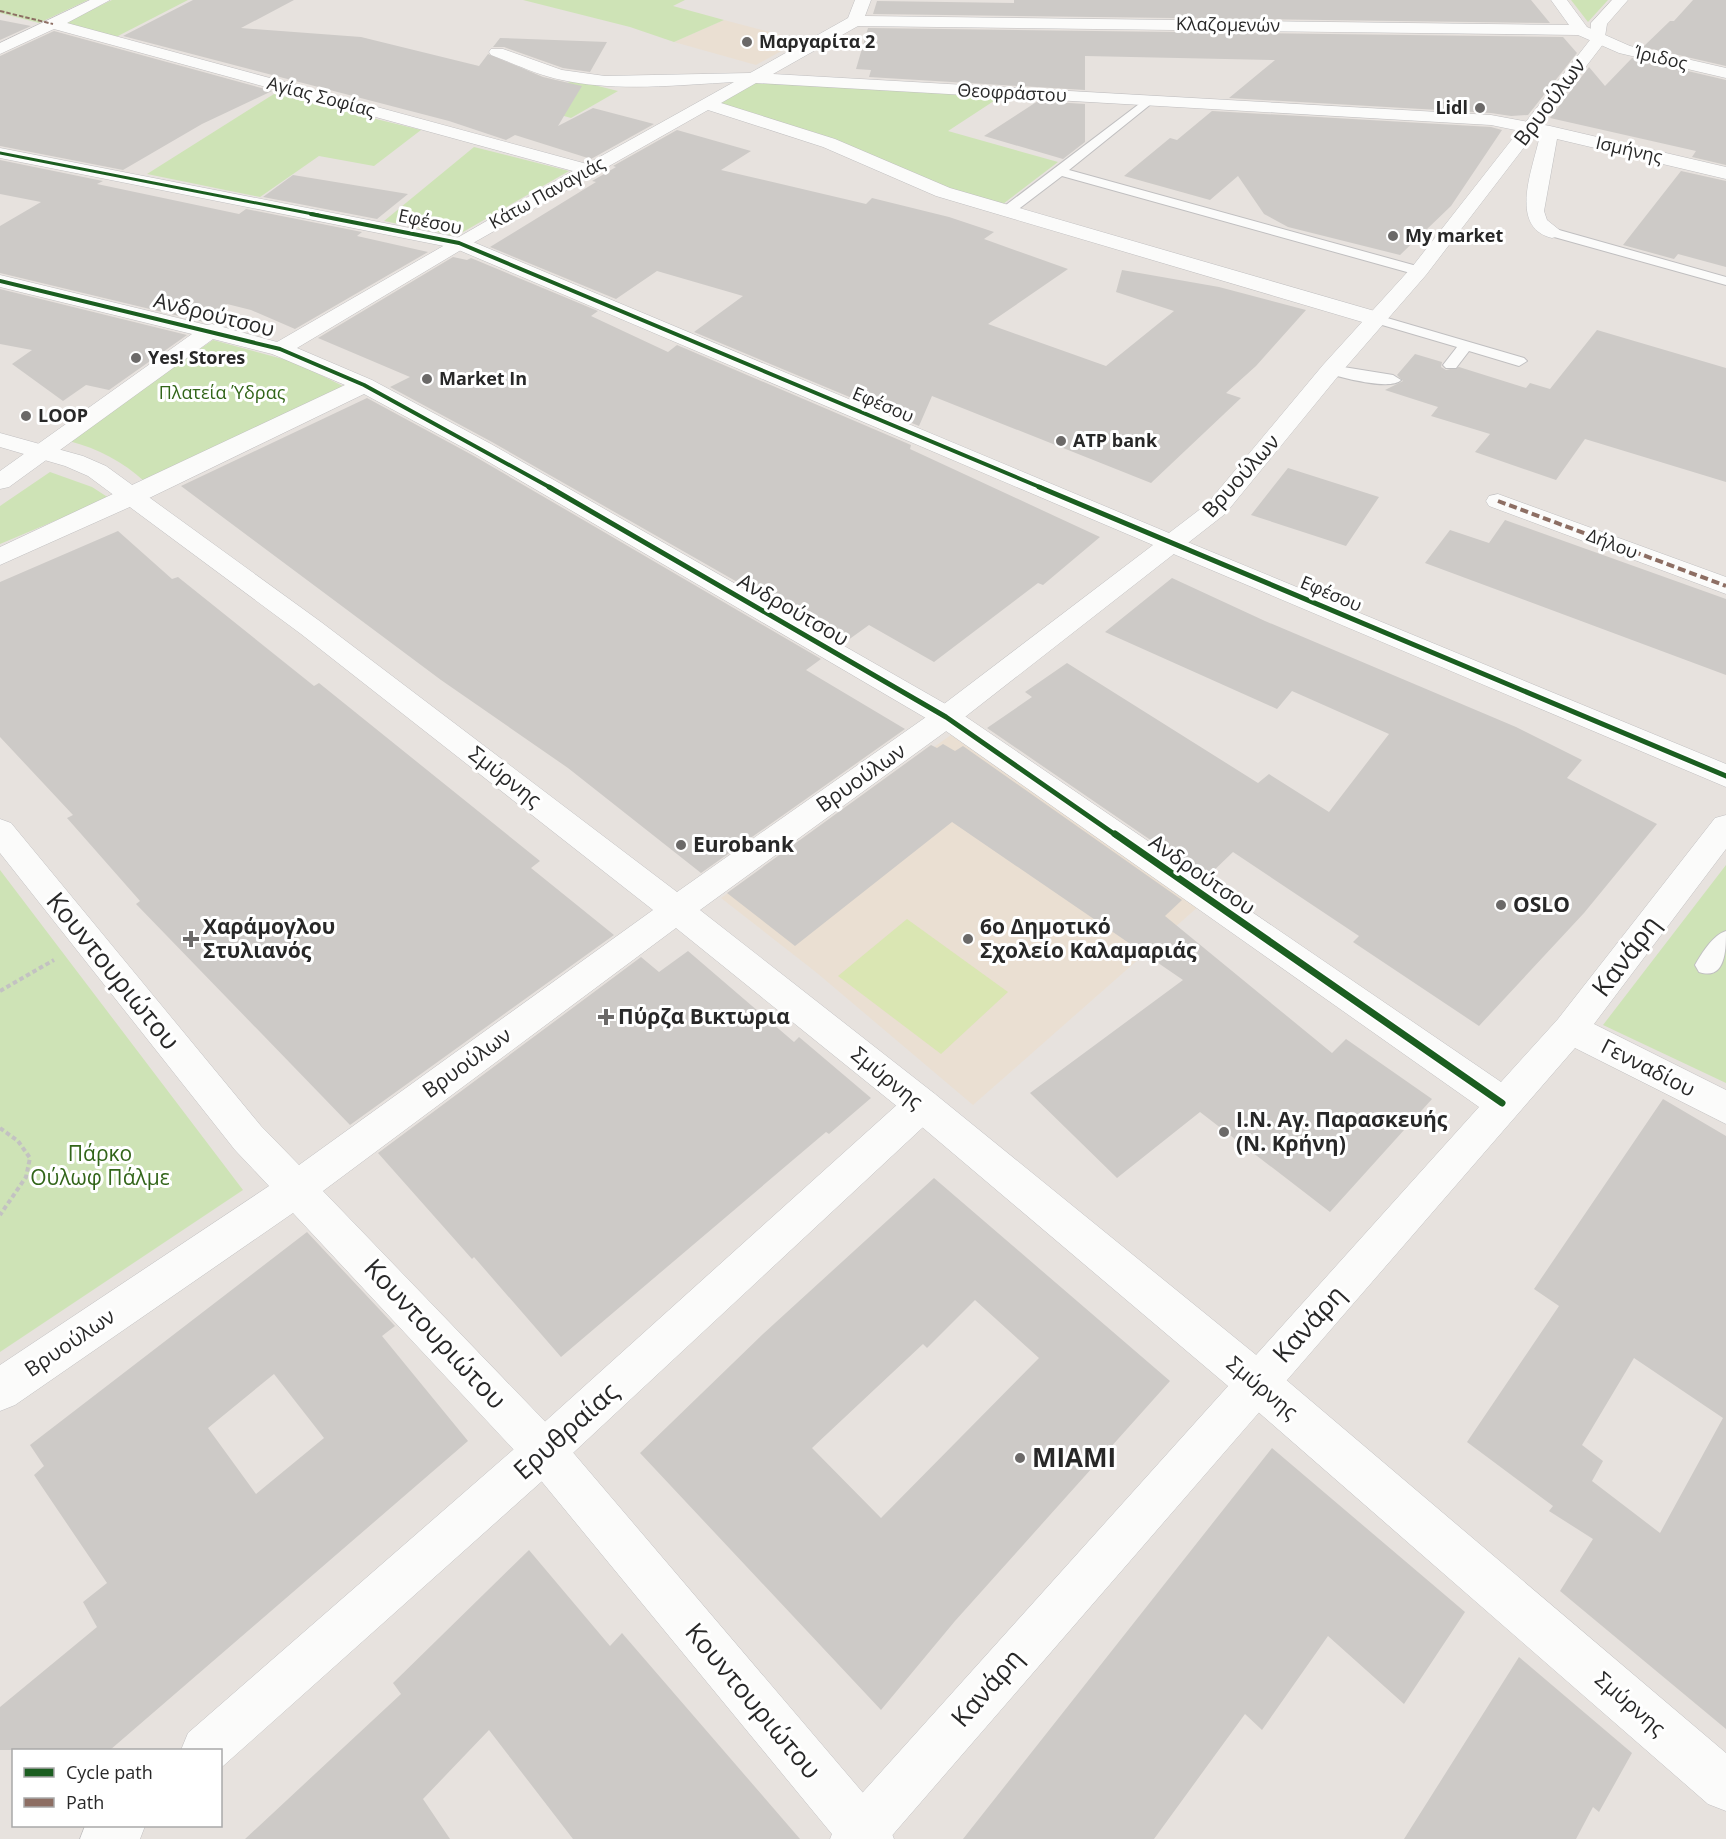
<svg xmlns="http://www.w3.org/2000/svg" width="1726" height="1839" font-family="'Open Sans',sans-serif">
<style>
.education{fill:#eadfd2}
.green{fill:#cee3b6}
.pitch{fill:#dae6b3}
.building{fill:#cdcac7;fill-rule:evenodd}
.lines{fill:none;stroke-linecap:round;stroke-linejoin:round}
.lane-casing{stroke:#c0bfc0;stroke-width:2}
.street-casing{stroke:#c0bfc0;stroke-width:1}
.secondary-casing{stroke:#c0bfc0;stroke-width:1}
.path{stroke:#c3c2c2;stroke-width:4;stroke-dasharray:4.5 3;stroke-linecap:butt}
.lane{fill:#fbfbfa;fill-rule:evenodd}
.street{fill:#fbfbfa;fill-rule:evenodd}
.secondary{fill:#fbfbfa;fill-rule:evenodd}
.quiet-far1{stroke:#8d6e63;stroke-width:2;stroke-dasharray:4.5 2;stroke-linecap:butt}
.quiet{stroke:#8d6e63;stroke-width:4;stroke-dasharray:8 4;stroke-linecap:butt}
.cycleway-far3-casing{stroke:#fff;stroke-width:5}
.cycleway-far2-casing{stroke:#fff;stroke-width:6}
.cycleway-far1-casing{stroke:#fff;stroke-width:8}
.cycleway-casing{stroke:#fff;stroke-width:10}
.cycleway-far3{stroke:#1b5e20;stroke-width:3}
.cycleway-far2{stroke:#1b5e20;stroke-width:4}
.cycleway-far1{stroke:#1b5e20;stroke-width:5}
.cycleway{stroke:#1b5e20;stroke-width:7}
.poi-dot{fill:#6b6968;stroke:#fff;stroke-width:2}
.labels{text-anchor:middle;stroke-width:6;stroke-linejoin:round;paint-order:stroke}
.far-street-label{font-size:18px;fill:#282828;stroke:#fff}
.far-poi-label{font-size:18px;font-weight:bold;fill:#282828;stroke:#fff;text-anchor:start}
.far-park-label{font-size:18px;fill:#326519;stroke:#fff}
.street-label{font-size:21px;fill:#282828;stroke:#fff}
.poi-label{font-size:21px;font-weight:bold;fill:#282828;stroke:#fff;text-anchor:start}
.park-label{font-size:21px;fill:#326519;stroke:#fff}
.near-street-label{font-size:26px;fill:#282828;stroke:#fff}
.near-poi-label{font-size:26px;font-weight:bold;fill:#282828;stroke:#fff;text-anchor:start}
</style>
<rect width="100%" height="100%" fill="#e7e2de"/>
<!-- education -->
<path class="education" d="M724,20l15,4 62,16 -45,25 -82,-23z
M951,735l248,171 -226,199 -156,-132 -96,-75z"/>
<!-- green -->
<path class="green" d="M0,0h88l-49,23 -39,-10z
M112,0h76l-72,37 -51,-14z
M523,0h162l-12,6 51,14 -50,22 -44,-15z
M1571,0h37l-20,22z
M574,80l44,11 -47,27 -49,-14z
M757,81l243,16 -52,34 110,31 -55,42 -74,-22 -214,-79z
M274,94l147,36 -47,36 -55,-10 -59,41 -113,-23z
M474,147l95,24 -113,65 -72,-15z
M213,340l81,22 53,26 -202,94c-23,-21 -46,-33 -76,-41z
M50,472l42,15 17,11 -109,46v-38z
M1726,865v218l-123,-58z
M0,870l243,320 -243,162z"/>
<!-- pitch -->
<path class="pitch" d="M907,919l101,73 -67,62 -103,-78z"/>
<!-- building -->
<path class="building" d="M193,0h101l-53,28 120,9 118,29 9,-12 55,23 39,9 -24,40 35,-18 61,16 -63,35 -76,-24 -9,5 -57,-19 -326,-85z
M1014,0h517l19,23 -677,-9 4,-13 137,2z
M1693,0h33v66l-83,-19 27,-26h4z
M0,20l31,6 -31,14z
M868,28l695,9 14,16 -49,62 -17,1 -20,-3 -262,-15 46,-38 -190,-4v34l-216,-13 2,-7 -15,-1z
M54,31l218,60 -70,33 -79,46 -123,-24v-90z
M500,38l107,4 -17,30 -27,-4 -59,-21h-11z
M1632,58l94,22v85l-34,-8 4,-6 -146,-33 39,-51 16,19z
M1038,101l47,3v38l-22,17 -79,-23z
M1212,111l279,16 11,3 -51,76 -51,49 -112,-28 -24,-13 -26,-38 -28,24 -86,-24 46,-38 7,2z
M677,130l74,21 -30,19 145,34 6,-6 77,19 45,15 -10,7 84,30 -80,55 118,42 68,-55 -58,-19 6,-22 97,17 87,23 -50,56 -30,27 15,5 -90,85 -219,-87 -13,30 -225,-94 49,-36 -86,-25 -41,28 -126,-52 106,-65 -4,-1 24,-14 -3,-1z
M0,160l103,21 -6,3 142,30 7,-5 116,23 -5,4 71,16 -133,77 -44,-19 -24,-6 -23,18 -204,-49v-47l41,-24 -41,-8z
M1681,171l45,10v86l-48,-13 -4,5 -51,-14z
M293,175l115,19 -31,25 -114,-22z
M453,257l14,3 4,-2 127,53 -7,5 77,36 9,-7 234,100 -1,4 190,88 -57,48 -5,-2 -104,79 -65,-37 -25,18 -352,-201 -102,-55 20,-10 -92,-39z
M0,289l187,46 -78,55 -23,-5 -23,16 -51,-37 20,-14 -32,-6z
M1597,330l129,38v114l-141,-43 -29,41 -81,-28 15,-18 -59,-18 7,-9 -53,-17 18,-9 -6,-6 18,-21 27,8 -1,5 5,3 13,-3 67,21 4,-5 20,6z
M367,398l107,58 347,203 -15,11 99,59 -204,144 -133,-105 -127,-88 -260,-194z
M1288,468l91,29 -33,49 -95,-31z
M1505,520l221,79v76l-301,-112 25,-33 39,13z
M118,531l54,48 6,-2 136,109 5,-3 221,178 -9,7 83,67 -264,190 -214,-221 4,-3 -73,-83 6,-3 -73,-78v-155z
M1172,578l93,43 251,106 66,33 -15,18 90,46 -73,89 -105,113 -126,-84 6,-6 -126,-84 -27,26 -219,-150 45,-31 -7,-5 42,-29 191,120 11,-9 60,38 60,-78 -97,-43 -15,18 -172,-77z
M943,744l12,7 8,-5 219,154 -17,16 167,137 14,-14 86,60 -102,113 -130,-100 -83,66 -87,-85 153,-113 -231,-158 -157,124 -68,-53 204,-148 6,3z
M688,951l106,91 5,-5 72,61 -42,36 -3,-2 -265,225 -87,-100 -2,2 -94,-106 263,-196 18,15z
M1663,1099l63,37v593l-166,-138 33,-52 -44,-28 4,-5 -86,-64 92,-136 -25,-17zM1634,1358l89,60 -63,115 -68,-52 11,-20 -21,-16z
M934,1178l236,203 -215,240 -74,89 -241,-257 123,-119zM975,1300l64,58 -158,160 -69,-70 111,-104 4,4z
M307,1232l88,94 -13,10 86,105 -358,309h-110v-43l97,-80 -14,-25 24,-19 -73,-108 10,-9 -14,-21zM274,1374l50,64 -68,56 -48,-66z
M1272,1448l193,164 -61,92 -76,-68 -66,94 -17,-16 -91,125h-191z
M529,1550l81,96 12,-13 178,206h-227l-84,-109 -66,69 27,40h-205l156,-145 -8,-11z
M1519,1657l113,96 -33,59 -6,-5 -17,32h-172z"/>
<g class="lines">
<defs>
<path id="lane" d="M1147,98l4,2v4l-82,66 355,98 2,3 -2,3h-10l-352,-98 -50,38h-10v-6z
M1552,228l174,49v8l-179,-50v-6z
M1377,315l147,43 3,3 -8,5 -50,-15 -13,17h-10l-3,-3 14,-18 -85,-25 -2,-3 2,-3z
M1331,365l62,10 8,5c-10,11 -61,-3 -75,-7l-3,-3 3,-3z
M1726,931c0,18 0,50 -27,41l-4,-7c7,-12 18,-30 31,-34z"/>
<path id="street" d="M90,0h20l-43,23 520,141 147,-82c-57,3 -116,10 -172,-2 -25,-5 -47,-16 -71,-25l-2,-3 2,-3h12l59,21 43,6 145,-3 98,-55 7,-18h16l-6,16 704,9 -18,-25h16l20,27 43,19 96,22v10l-107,-25 -41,-18 -720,-9 -85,48 718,41 59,11 176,41v12l-169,-40 -13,72 3,9 15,12 -3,4 -7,2c-45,-11 -18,-72 -12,-103l-49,-10 -735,-42 -35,20 114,36 115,49 435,126 3,5 -3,5h-16l-433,-128 -113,-49 -115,-37 -242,137 -169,101 75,32 119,64 465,266 545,372 57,-63 157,-201 11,-3v34l-132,175 132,66v34l-151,-76 -686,791h-59l7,-18 642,-714 -543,-383 -461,-270 -111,-60 -223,108 -141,63v-18l345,-162 -73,-31 -59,-15 -204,148 -9,2v-18l192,-137 -192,-47v-12l207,50 5,-1 65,18 296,-171 -519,-142 -54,25v-11z
M1498,494l228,83v17l-237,-88 -3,-5 3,-5z
M1173,536l553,228v23l-562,-237 -4,-6 4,-6z
M922,1089l13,5 5,11 -5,11 -376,350 -337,301 -2,-17h-39l7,-17 341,-297 380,-342z
M85,1826h60l-5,13h-60z"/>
<path id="secondary" d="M1612,0h16l-21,24 -3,19 -178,232 -87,100 -114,139 -269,210 -256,186 235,184 336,273 455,386v58l-18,-7 -467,-407 -332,-281 -233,-188 -353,263 236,245 328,385 7,18h-58l-307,-373 -236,-253 -278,192 -15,6v-46l269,-179 -34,-36 -235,-297v-34l11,4 250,303 38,39 354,-255 -352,-276 -213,-158 -23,-10 -65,-19v-14l83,23 23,10 215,156 356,270 259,-182 217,-165 -699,-297 -454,-90v-10l466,91 703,294 38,-29 116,-139 89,-98 178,-227 1,-17z"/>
</defs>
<!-- lane casing -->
<use href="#lane" class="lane-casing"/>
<!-- street casing -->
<use href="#street" class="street-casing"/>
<!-- secondary casing -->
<use href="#secondary" class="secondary-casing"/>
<!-- path -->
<path class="path" d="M0,991l54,-31
M0,1128l18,13 12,17 -4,19 -26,38"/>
<!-- lane -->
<use href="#lane" class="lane"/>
<!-- street -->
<use href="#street" class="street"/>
<!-- secondary -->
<use href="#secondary" class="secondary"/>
<!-- quiet-far1 -->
<path class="quiet-far1" d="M0,11l53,13"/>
<!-- quiet -->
<path class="quiet" d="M1498,501l228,85"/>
<defs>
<path id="cycleway-far3" d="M0,153l318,62"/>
<path id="cycleway-far2" d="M311,214l148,29 583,245
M0,281l280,68 84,36 187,103"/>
<path id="cycleway-far1" d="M549,487l397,230 171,119
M1039,487l687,289"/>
<path id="cycleway" d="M1115,834l387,269"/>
</defs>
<!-- cycleway-far3 casing -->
<use href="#cycleway-far3" class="cycleway-far3-casing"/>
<!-- cycleway-far2 casing -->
<use href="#cycleway-far2" class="cycleway-far2-casing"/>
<!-- cycleway-far1 casing -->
<use href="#cycleway-far1" class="cycleway-far1-casing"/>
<!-- cycleway casing -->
<use href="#cycleway" class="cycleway-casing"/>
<!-- cycleway-far3 -->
<use href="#cycleway-far3" class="cycleway-far3"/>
<!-- cycleway-far2 -->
<use href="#cycleway-far2" class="cycleway-far2"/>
<!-- cycleway-far1 -->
<use href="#cycleway-far1" class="cycleway-far1"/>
<!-- cycleway -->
<use href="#cycleway" class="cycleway"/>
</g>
<!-- markers -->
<g class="poi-dot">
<circle cx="747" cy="42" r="6"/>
<circle cx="1480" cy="108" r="6"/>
<circle cx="1393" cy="236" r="6"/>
<circle cx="136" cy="358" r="6"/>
<circle cx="427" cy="379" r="6"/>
<circle cx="26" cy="416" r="6"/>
<circle cx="1061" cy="441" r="6"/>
<circle cx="681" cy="845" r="6"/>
<circle cx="1501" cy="905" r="6"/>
<path d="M188 930h6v6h6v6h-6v6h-6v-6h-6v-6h6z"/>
<circle cx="968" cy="939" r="6"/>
<path d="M603 1008h6v6h6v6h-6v6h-6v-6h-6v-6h6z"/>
<circle cx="1224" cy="1132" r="6"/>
<circle cx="1020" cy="1458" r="6"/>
</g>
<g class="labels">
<!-- far-street labels -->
<g class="far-street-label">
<text transform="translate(1228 25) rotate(1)" y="6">Κλαζομενών</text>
<text transform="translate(1661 58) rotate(13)" y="6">Ίριδος</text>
<text transform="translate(1012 93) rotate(3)" y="6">Θεοφράστου</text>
<text transform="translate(321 97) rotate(15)" y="6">Αγίας Σοφίας</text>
<text transform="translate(1629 150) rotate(13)" y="6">Ισμήνης</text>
<text transform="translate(547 193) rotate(-29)" y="6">Κάτω Παναγιάς</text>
<text transform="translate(430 222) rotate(12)" y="6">Εφέσου</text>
<text transform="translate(883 405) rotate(23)" y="6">Εφέσου</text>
<text transform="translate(1612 544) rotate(21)" y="6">Δήλου</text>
<text transform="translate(1331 594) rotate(23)" y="6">Εφέσου</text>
</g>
<!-- far-poi labels -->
<g class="far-poi-label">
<text x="759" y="48">Μαργαρίτα 2</text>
<text x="1468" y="114" text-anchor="end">Lidl</text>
<text x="1405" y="242">My market</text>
<text x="148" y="364">Yes! Stores</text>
<text x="439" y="385">Market In</text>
<text x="38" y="422">LOOP</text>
<text x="1073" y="447">ATP bank</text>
</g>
<!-- far-park labels -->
<g class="far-park-label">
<text x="222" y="399">Πλατεία Ύδρας</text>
</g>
<!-- street labels -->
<g class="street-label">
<text transform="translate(1550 102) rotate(-53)" y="7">Βρυούλων</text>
<text transform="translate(214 315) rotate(14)" y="7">Ανδρούτσου</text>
<text transform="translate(1241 476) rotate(-48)" y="7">Βρυούλων</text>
<text transform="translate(793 610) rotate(30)" y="7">Ανδρούτσου</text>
<text transform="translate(505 777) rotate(38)" y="7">Σμύρνης</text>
<text transform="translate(861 778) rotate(-35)" y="7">Βρυούλων</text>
<text transform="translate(1202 875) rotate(35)" y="7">Ανδρούτσου</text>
<text transform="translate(467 1063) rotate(-36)" y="7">Βρυούλων</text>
<text transform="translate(1648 1068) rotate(27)" y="7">Γενναδίου</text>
<text transform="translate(887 1078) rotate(39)" y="7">Σμύρνης</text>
<text transform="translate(70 1343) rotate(-34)" y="7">Βρυούλων</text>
<text transform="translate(1262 1388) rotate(40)" y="7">Σμύρνης</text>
<text transform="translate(1630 1704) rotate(41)" y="7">Σμύρνης</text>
</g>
<!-- poi labels -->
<g class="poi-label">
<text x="693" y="852">Eurobank</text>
<text x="1513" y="912">OSLO</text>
<text x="203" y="934">Χαράμογλου<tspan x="203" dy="24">Στυλιανός</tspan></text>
<text x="980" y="934">6ο Δημοτικό<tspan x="980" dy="24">Σχολείο Καλαμαριάς</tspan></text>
<text x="618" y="1024">Πύρζα Βικτωρια</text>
<text x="1236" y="1127">Ι.Ν. Αγ. Παρασκευής<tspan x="1236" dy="24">(Ν. Κρήνη)</tspan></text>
</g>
<!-- park labels -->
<g class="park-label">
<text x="100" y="1161">Πάρκο<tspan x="100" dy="24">Ούλωφ Πάλμε</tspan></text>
</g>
<!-- near-street labels -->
<g class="near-street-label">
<text transform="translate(1626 956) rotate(-53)" y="9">Κανάρη</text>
<text transform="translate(113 971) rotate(51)" y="9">Κουντουριώτου</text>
<text transform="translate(1309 1324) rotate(-48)" y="9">Κανάρη</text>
<text transform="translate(435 1334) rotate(47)" y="9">Κουντουριώτου</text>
<text transform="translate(566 1431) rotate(-42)" y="9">Ερυθραίας</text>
<text transform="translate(987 1688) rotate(-49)" y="9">Κανάρη</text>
<text transform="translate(753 1701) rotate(50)" y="9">Κουντουριώτου</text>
</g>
<!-- near-poi labels -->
<g class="near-poi-label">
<text x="1032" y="1467">MIAMI</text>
</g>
</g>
<!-- legend -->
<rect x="12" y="1749" width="210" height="78" fill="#ffffff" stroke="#a9a9a9" stroke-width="1.5"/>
<rect x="24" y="1768" width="30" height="9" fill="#1b5e20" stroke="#a9a9a9" stroke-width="1.5"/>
<text x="66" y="1779" font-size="18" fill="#282828">Cycle path</text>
<rect x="24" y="1798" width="30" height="9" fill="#8d6e63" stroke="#a9a9a9" stroke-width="1.5"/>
<text x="66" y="1809" font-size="18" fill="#282828">Path</text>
</svg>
